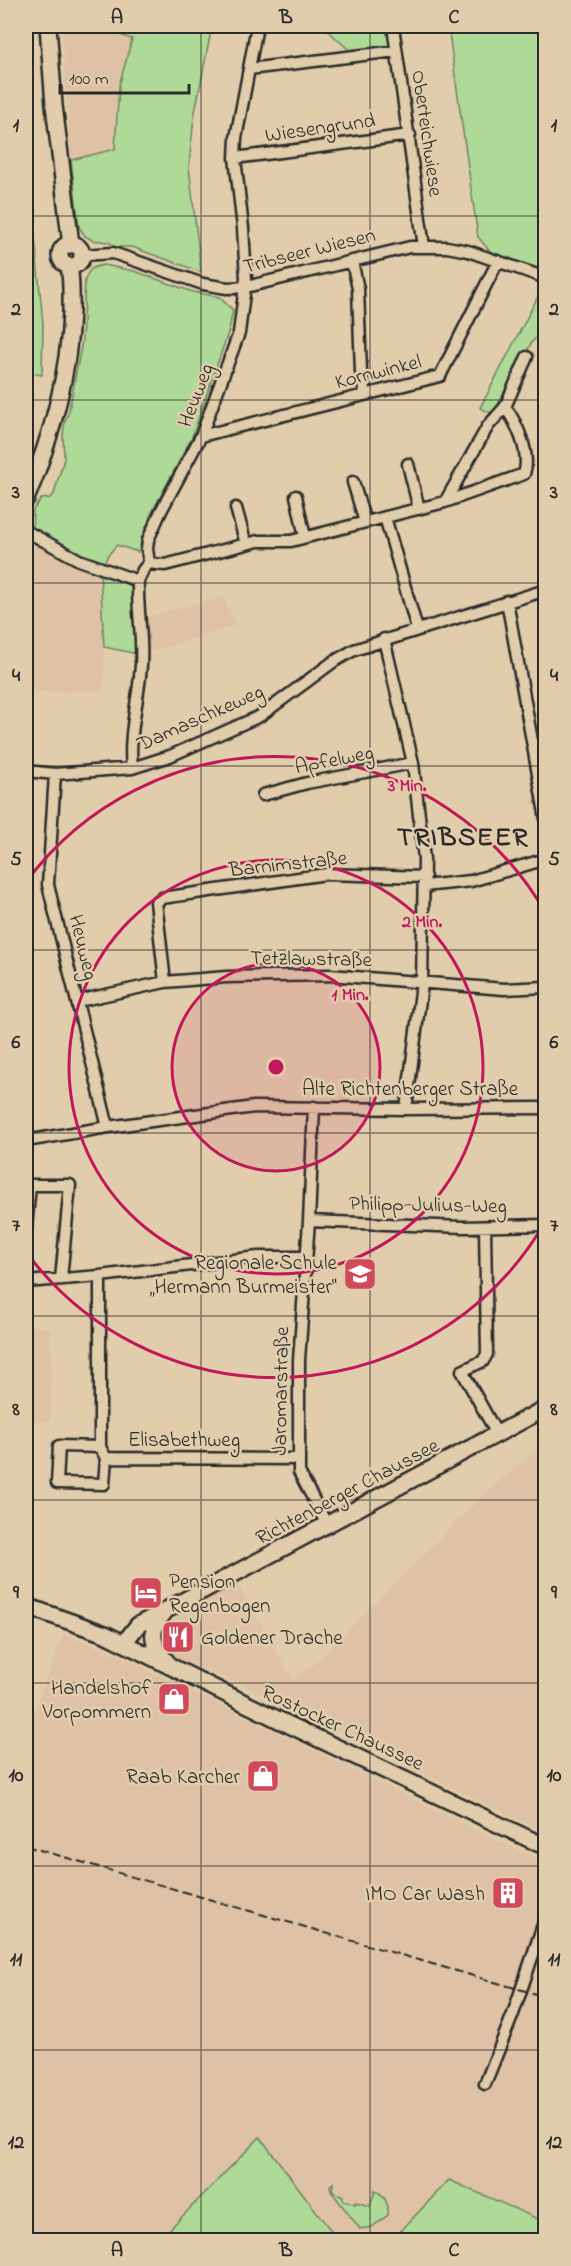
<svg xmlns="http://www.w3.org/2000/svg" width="571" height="2266" font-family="'Indie Flower',sans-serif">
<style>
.built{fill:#dfc2a5}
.green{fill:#aed997;stroke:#6c8261;stroke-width:1.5}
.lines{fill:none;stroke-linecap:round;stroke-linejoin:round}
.street-casing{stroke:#2b2b2b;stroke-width:15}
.secondary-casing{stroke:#2b2b2b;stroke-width:20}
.street{stroke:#e1cdab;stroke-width:10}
.secondary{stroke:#e1cdab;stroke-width:15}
.rail{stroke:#2b2b2b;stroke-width:2;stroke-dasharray:9 4.5;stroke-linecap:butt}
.grid{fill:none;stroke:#2b2b2b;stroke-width:1.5;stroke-opacity:0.55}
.ring{fill:none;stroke:#c2185b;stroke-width:3}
.labels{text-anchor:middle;stroke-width:5;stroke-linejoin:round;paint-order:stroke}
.street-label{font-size:21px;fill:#2b2b2b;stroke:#e1cdab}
.poi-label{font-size:21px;fill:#2b2b2b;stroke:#e1cdab;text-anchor:end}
.district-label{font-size:27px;font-weight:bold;letter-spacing:1.5px;fill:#2b2b2b;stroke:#e1cdab}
.centre{fill:#c2185b;stroke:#e1cdab;stroke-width:3}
.ring-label{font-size:18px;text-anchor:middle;font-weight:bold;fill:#c2185b;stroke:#e1cdab;stroke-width:5;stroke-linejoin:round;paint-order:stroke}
.neatline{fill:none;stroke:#2b2b2b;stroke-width:2}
.grid-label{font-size:20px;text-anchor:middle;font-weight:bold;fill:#2b2b2b}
</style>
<rect width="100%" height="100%" fill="#e1cdab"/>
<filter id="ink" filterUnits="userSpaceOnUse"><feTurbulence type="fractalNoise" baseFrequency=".0167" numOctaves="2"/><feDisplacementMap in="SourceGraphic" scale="12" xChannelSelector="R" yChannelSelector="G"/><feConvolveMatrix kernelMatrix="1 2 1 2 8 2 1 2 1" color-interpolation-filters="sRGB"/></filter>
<g filter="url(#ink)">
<!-- built -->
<path class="built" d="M61,26h32l39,13 -13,47 -4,63 -44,11z
M26,534l74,37 4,76v44l-78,1z
M223,597l14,28 -87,27 -7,-35z
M26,1326l25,2v93l-25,1z
M545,1442v391l-291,-143 -82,-33 -9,-11 -2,-19 75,-46 57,99 19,-14 170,-170z
M63,1634l55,21 427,208v359l-96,-42 -57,60h-54l-78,-102 -101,102h-133v-517l3,1z"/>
<!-- green -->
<path class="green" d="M93,26h119l-18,91 -5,49 12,106 -69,-25h-17l-6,-5 -17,-2 -7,-4 -6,-9 -8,-67 44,-11 4,-63 13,-47z
M323,26h66l2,20 -42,4z
M448,26h97v252l-47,-17 -20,-24z
M26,139l17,185 -1,51 -16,-3z
M104,265l30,6 59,21 26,5 14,13 -4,20 -37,107 -41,77 -13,38 -21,-7 -9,10 -5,10 -47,-20 -24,-14 1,-21 8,-11 9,-1 4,-4 10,-35 -1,-24 2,-14 4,-10 13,-70 3,-61c4,-12 8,-13 19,-15z
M544,285l1,1v42l-13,14 -39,72 -13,-6z
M100,571l34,14v26l4,43 -34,-7z
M260,2137l78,103h-179z
M449,2180l96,42v18h-153z
M333,2183l-1,8 11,5v4l12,4 1,-2 14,4 5,-15c10,3 14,14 13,24l-16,12 -12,2 -29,-38 -1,-5z"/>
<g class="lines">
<defs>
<path id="street" d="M393,26l31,221
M249,69l147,-18
M235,158l175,-23
M82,255l31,-2 90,31 24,4 19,-1 164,-40h37l21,4 78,27
M352,261l6,28 3,83 4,22
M201,436l239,-60 58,-115
M408,464l11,45
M353,482l12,40
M296,496l9,41
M445,502l79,-28c7,-20 -7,-51 -19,-67
M236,508l10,36
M385,517l32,112
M26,531l53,29 59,21
M149,563l16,2 93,-24h33l154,-39 43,-76 17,-19 22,-50
M507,601l39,218
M384,639l29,124 11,96 -2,125 -16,125
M132,768c-4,-36 7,-68 9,-103 2,-28 -4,-56 -3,-84l5,-11 6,-7 -2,-14 1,-9 13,-29 40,-75 38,-103 7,-55 -3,-50 -8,-70 1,-20 21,-112
M26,771l29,3 77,-6 38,-12 90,-40 73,-54 21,-12 192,-60
M55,774l-7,111 60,242
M263,795l44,-12 106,-20
M424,886l47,-5 75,-22
M165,982l-9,-80 6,-4 164,-24 99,3
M78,1001l87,-19 61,-5 104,-2 174,14 42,-2
M314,1107l-5,114 -10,139v112l28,53
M26,1141l82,-14 146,-20 152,2 140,-1
M309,1221l154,6 83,-2
M485,1227l2,127 -4,7 -21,10 35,63
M26,1228l4,-43h40l-9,94
M100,1276v171l6,11 192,1
M26,1282l74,-6 158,-19h47
M100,1447l-41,-1 -2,37 47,1 2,-26
M485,2084l28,-70 33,-98"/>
<path id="secondary" d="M48,26l6,79 17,140
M60 255a11 11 0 1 1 22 0a11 11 0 1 1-22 0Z
M26,499c25,-60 43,-122 45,-187 0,-15 1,-31 -2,-46
M26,1606l79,28 174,86 267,127
M164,1613c-16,17 -12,33 3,49
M124,1643l14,-18 408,-217"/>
</defs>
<!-- street casing -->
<use href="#street" class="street-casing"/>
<!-- secondary casing -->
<use href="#secondary" class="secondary-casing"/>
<!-- street -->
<use href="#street" class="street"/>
<!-- secondary -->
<use href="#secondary" class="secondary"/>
<!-- rail -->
<path class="rail" d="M26,1846l520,151"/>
</g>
</g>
<!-- grid -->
<path class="grid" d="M201,26v2214M370,26v2214M26,216h520M26,400h520M26,583h520M26,766h520M26,950h520M26,1133h520M26,1316h520M26,1500h520M26,1683h520M26,1866h520M26,2050h520"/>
<!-- distance rings -->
<circle cx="276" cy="1067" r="104" fill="#c2185b" fill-opacity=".12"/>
<g class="ring">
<circle cx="276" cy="1067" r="104"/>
<circle cx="276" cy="1067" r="207"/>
<path d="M545 1222A311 311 0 0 1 26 1252M26 882A311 311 0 0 1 545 912"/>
</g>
<!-- icons -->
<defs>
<symbol id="school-square" viewBox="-11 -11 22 22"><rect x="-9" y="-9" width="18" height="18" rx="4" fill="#d1495b" stroke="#e1cdab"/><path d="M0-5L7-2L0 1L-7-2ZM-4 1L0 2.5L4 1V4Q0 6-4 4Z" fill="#fff"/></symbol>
<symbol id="hotel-square" viewBox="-11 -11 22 22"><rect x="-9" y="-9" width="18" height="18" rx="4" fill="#d1495b" stroke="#e1cdab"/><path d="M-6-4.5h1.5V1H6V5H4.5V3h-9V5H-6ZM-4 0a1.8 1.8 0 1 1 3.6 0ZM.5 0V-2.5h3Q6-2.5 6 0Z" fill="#fff"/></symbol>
<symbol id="restaurant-square" viewBox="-11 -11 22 22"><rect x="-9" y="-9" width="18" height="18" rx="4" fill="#d1495b" stroke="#e1cdab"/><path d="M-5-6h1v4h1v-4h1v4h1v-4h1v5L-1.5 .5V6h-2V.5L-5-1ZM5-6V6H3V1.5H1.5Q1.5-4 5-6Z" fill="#fff"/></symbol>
<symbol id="shop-square" viewBox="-11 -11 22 22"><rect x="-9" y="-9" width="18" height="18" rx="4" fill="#d1495b" stroke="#e1cdab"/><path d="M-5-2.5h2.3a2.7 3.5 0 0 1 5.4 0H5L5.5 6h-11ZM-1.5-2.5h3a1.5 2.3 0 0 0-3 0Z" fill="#fff"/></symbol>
<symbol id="building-square" viewBox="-11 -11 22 22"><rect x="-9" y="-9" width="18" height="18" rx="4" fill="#d1495b" stroke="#e1cdab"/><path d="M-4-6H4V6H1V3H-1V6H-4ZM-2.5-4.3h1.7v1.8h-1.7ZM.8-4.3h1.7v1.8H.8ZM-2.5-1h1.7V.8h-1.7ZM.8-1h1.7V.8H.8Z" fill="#fff"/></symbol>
</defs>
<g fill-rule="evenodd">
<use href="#school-square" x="341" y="1255" width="38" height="38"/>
<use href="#hotel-square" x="127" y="1574" width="38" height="38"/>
<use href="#restaurant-square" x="159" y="1618" width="38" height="38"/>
<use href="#shop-square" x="155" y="1680" width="38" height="38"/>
<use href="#shop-square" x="244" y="1757" width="38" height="38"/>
<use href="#building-square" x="489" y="1874" width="38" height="38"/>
</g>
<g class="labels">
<!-- street labels -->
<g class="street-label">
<text transform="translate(320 127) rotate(-8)" y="7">Wiesengrund</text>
<text transform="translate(428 133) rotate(82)" y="7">Oberteichwiese</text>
<text transform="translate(309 250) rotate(-14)" y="7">Tribseer Wiesen</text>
<text transform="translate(378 371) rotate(-14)" y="7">Kornwinkel</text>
<text transform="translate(195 395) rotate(-69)" y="7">Heuweg</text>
<text transform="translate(200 717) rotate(-24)" y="7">Damaschkeweg</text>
<text transform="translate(334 759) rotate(-11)" y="7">Apfelweg</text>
<text transform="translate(288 863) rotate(-6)" y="7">Barnimstraße</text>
<text transform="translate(84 947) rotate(76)" y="7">Heuweg</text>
<text transform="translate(311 958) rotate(1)" y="7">Tetzlawstraße</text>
<text x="410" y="1095">Alte Richtenberger Straße</text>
<text transform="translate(428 1204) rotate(1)" y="7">Philipp-Julius-Weg</text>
<text transform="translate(280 1391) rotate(-89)" y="7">Jaromarstraße</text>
<text x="184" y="1446">Elisabethweg</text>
<text transform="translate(347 1491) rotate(-28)" y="7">Richtenberger Chaussee</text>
<text transform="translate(343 1727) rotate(25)" y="7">Rostocker Chaussee</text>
</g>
<!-- poi labels -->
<g class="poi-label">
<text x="337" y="1269">Regionale Schule<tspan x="337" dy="24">„Hermann Burmeister“</tspan></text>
<text x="169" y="1588" text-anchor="start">Pension<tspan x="169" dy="24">Regenbogen</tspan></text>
<text x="201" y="1644" text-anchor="start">Goldener Drache</text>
<text x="151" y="1694">Handelshof<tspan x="151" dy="24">Vorpommern</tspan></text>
<text x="240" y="1783">Raab Karcher</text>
<text x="485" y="1900">IMO Car Wash</text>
</g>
<!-- district labels -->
<g class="district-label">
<text x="463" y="845">TRIBSEER</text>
</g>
</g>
<circle cx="276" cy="1067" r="9" class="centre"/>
<g class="ring-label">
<text x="407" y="791">3 Min.</text>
<text x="422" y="927">2 Min.</text>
<text x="350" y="1000">1 Min.</text>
</g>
<!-- margin -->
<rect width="571" height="2266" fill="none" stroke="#e1cdab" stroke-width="66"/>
<!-- scale -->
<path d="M60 84v9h129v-9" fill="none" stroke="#2b2b2b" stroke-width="3"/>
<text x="69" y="84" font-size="18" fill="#2b2b2b" stroke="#e1cdab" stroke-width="4.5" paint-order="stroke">100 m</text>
<rect x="33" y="33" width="505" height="2200" class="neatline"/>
<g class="grid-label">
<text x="117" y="23">A</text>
<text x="286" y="23">B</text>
<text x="454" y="23">C</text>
<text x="16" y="131">1</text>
<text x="554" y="131">1</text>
<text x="16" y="315">2</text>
<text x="554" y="315">2</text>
<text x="16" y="498">3</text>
<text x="554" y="498">3</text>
<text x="16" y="681">4</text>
<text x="554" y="681">4</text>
<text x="16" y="865">5</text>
<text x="554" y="865">5</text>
<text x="16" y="1048">6</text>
<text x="554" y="1048">6</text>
<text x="16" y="1231">7</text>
<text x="554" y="1231">7</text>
<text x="16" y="1415">8</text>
<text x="554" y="1415">8</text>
<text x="16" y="1598">9</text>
<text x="554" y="1598">9</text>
<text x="16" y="1781">10</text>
<text x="554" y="1781">10</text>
<text x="16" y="1965">11</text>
<text x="554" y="1965">11</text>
<text x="16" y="2148">12</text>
<text x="554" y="2148">12</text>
<text x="117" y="2256">A</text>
<text x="286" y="2256">B</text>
<text x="454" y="2256">C</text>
</g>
</svg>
